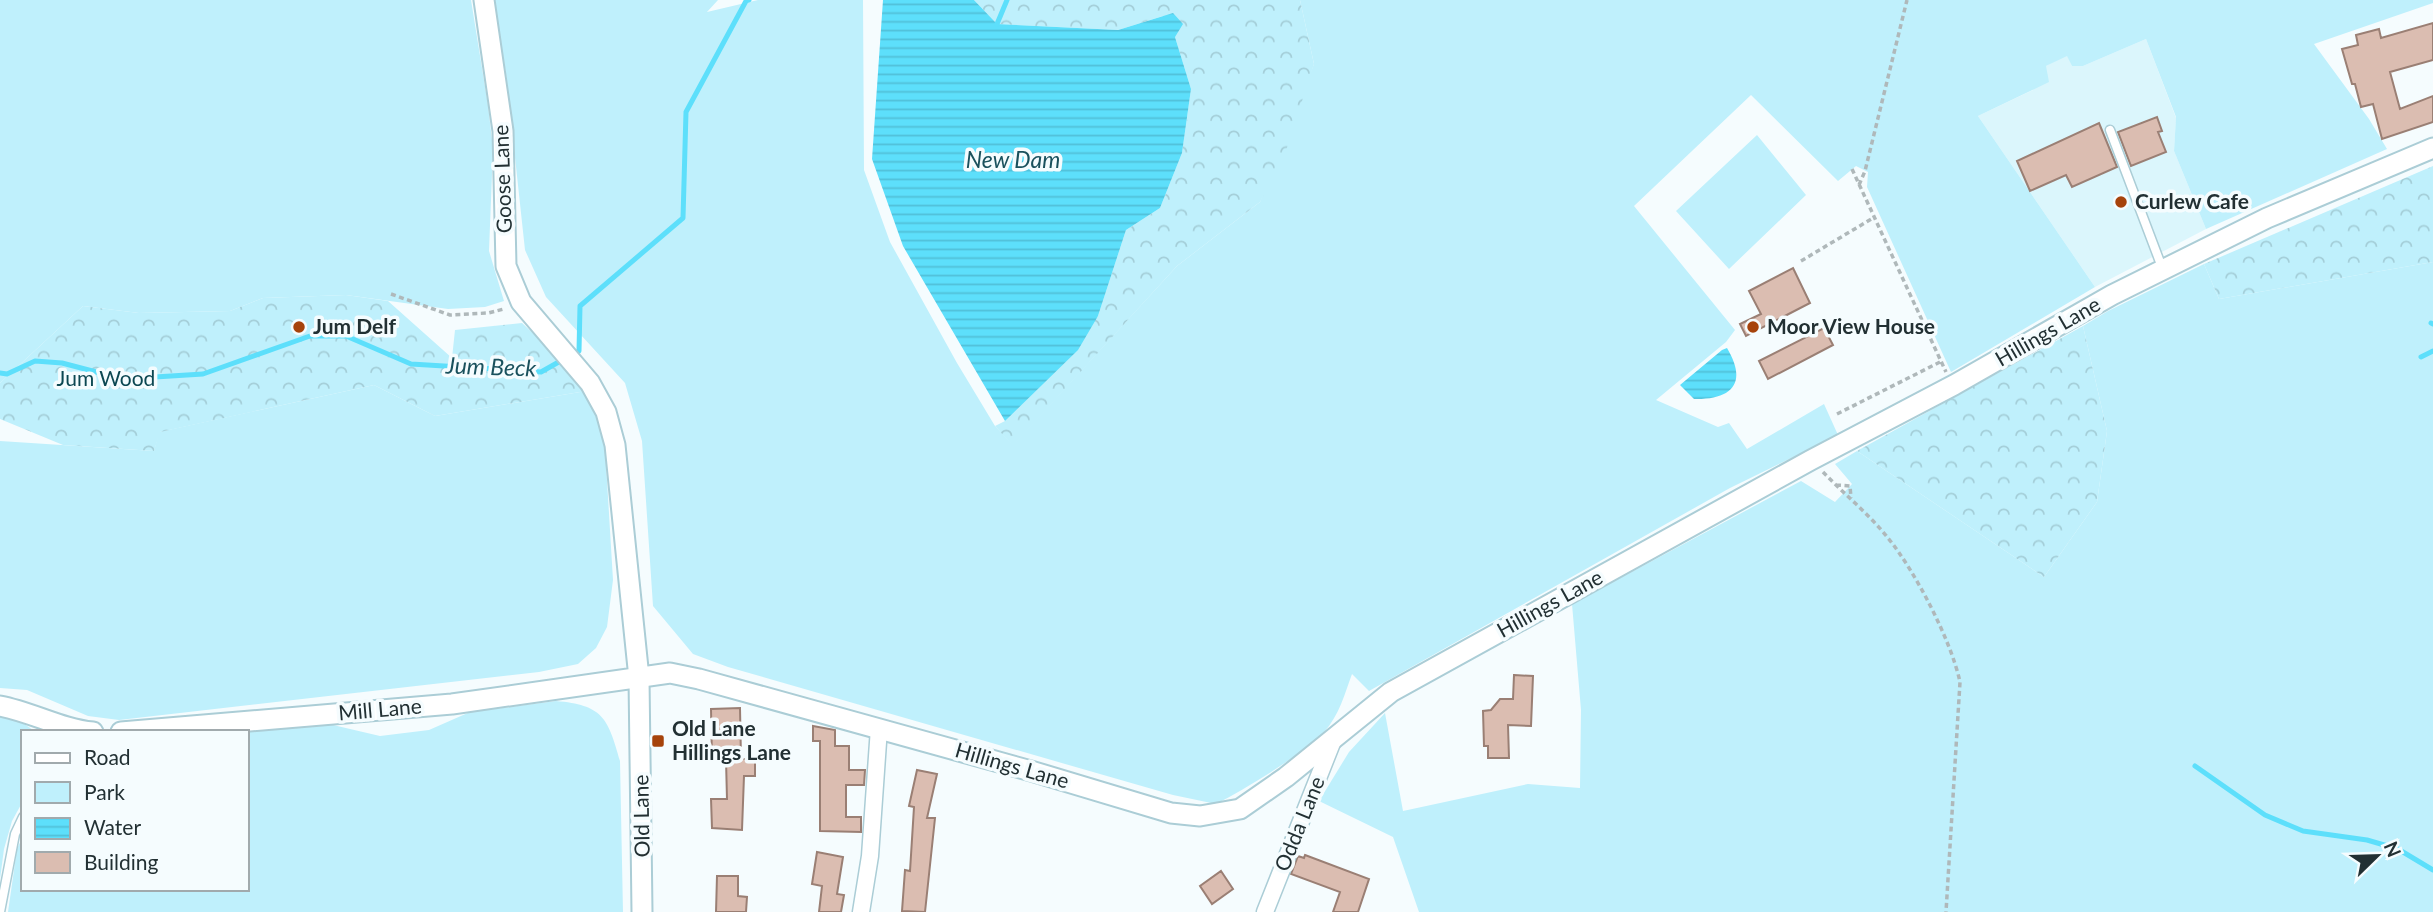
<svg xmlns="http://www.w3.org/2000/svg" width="2433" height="912" font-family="Lato,sans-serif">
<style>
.built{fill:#dbf6fc}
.green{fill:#bff0fc}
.forest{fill:url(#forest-crowns)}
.water{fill:url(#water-rules)}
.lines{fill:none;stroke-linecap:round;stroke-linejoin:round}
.stream{stroke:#5ddffb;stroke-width:5}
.building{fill:#dbbdb1;stroke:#9a7f74;stroke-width:2}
.service-casing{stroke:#abcdd6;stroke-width:11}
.minor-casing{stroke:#abcdd6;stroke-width:19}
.tertiary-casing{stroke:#abcdd6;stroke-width:23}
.path{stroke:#afb8ba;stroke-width:3.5;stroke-dasharray:5 3.5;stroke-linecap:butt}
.service{stroke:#fff;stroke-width:8}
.minor{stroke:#fff;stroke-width:16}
.tertiary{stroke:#fff;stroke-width:19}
.poi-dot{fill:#a6430b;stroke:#f5fcfe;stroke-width:2.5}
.labels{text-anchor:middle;stroke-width:7;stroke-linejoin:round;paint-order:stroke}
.street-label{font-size:21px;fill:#223033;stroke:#f5fcfe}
.poi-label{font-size:21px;font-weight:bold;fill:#223033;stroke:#f5fcfe;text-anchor:start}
.park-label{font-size:21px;fill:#0c4752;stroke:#f5fcfe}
.water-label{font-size:23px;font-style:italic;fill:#1a515d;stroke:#f5fcfe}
</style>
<defs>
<pattern id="forest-crowns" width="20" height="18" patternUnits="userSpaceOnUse" patternTransform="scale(1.75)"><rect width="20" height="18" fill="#bff0fc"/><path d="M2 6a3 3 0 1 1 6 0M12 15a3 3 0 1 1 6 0" fill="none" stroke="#a4ced8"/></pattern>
<pattern id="water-rules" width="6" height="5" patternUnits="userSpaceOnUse" patternTransform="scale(1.75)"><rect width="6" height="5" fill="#5ddffb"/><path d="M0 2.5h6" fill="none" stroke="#51c0d8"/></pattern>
</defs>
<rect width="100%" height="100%" fill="#f5fcfe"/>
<!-- built -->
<path class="built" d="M2146,39l30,79 -2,33 32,78 -111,58 -117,-171 55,-26 13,-24 21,-11 5,11h11z"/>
<!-- green -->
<path class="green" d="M0,0h471l17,105 5,44 -4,102 15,50 -19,6 -37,2 -102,-14 -83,3 -33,13 -91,2 -56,-7 -83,77z
M494,0h224l-11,12 51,-12h105l1,170 26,72 67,121 38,63 18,19 164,-179 83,-64 54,-138 -14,-64h1133v3l-119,41 55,75 18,30 -181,80 -32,-78 2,-34 -30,-78 -63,27h-11l-5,-10 -21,10 3,16 -71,34 117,171 -144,85 -84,-185 1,-15 -12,-6 -18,15 -87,-86 -117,111 101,124 -9,12 -70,58 62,27 11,-4 18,26 77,-45 14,31 -108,53 -361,203 -17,-17c-7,19 -13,42 -28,58 -22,23 -79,57 -108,72l-43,-9 -445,-128 -35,-13 -40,-48 -11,-165 -17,-58 -79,-86 -21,-47 -19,-176z
M1757,135l49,60 -77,74 -53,-58z
M2433,262v650h-1014l-26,-75 -74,-36 30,-49 36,-39 18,98 125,-27 52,4 1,-78 -9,-106 229,-123 34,21 17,-18 -17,-20 22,-13 187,126 53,-75 10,-71 -24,-105 25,-15 96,-47 15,35z
M374,385l61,31 151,-25 14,24 5,32 8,133 -6,47 -11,21 -18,16 -39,8 -420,48 -31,-4 -61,-26 -27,-2v-247l154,10 5,-19z
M556,701c46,4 52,16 64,60l3,151h-615l9,-63 6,-13v53h224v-157l86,-7 47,11 49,-6 41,-18z
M0,714l14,3 22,15h-13v69l-11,20 -8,28 -4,30z"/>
<!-- forest -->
<path class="forest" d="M974,0h326l14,64 -30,93 -24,45 -83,64 -164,180 -18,-20 10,-5 93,-105 28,-86 34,-22 22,-55 9,-64 -16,-52 -12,-21 -45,14 -121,-6z
M2433,166v96l-214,37 -15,-35z
M346,295l42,6 64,57 3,-28 67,-7 46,43 18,25 -151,25 -61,-31 -214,47 -6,19 -91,-6 -63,-26v-36l83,-77 56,7 91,-2 33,-13z
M2083,326l24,105 -10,71 -53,75 -187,-126z"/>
<!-- water -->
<path class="water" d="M883,0h91l23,24 121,6 55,-17 10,11 -8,13 16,52 -9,64 -22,55 -34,22 -28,86 -20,34 -73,71 -102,-175 -31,-87z
M1727,348c21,35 5,52 -33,51l-14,-14 42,-35z"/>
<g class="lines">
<!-- stream -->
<path class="stream" d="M997,24l10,-24
M2431,323l2,1
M572,355l7,-4 1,-45 103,-88 3,-106 60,-111 3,-1
M2421,357l12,-6
M0,373l7,1 28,-13 27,2 61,16 80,-5 107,-38h36l65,28 130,8 23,-13
M2195,766l70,49 38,16 64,9 31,9 35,21"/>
</g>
<!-- building -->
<path class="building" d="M2433,23v37l-43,12 10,37 33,-13v26l-51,17 -9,-35 -12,3 -6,-23h-3l-10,-35 16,-4 -2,-10 23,-6 2,9z
M2157,117l5,14 -4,1 8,20 -35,14 -13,-34z
M2099,123l18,44 -45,20 -6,-12 -36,16 -13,-30z
M1793,268l17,35 -64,33 -6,-12 21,-10 -12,-23z
M1824,328l9,17 -65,34 -9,-18z
M1514,675l19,1 -2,50 -23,-1 1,33h-21v-12h-4l-1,-35 8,-1 9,-11h13z
M740,708l1,51h14v17h-11l-2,54 -30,-2 -1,-29h16l-1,-39h-14l-1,-51z
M813,726l22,4v16h14v24h16l-1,15h-18v32h15v15l-41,-1v-90h-7z
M917,770l20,4 -10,44h8l-10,94 -23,-1 3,-41 5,1 4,-64 -5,-1z
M817,852l26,5 -6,37 7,1 -3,17h-22l3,-26 -10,-2z
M1305,855l64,24 -11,33h-25l7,-20 -49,-18 7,-18 6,2z
M1221,871l12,18 -21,15 -12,-18z
M717,876h21v20l9,1 -1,15h-30z"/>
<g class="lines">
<defs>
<path id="service" d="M2110,130l53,140
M0,912l15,-78 8,-17"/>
<path id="minor" d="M861,912l9,-56 9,-128
M1265,912l69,-174"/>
<path id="tertiary" d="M484,0l19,131 3,135 15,36 69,81 16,29 9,33 24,233 3,234
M0,706c32,6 61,23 93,26
M121,732l331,-28 218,-31 29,6 332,92 140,42 29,3 40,-7 46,-32 105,-85 420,-232 143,-75 158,-90 155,-77 166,-70"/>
</defs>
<!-- service casing -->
<use href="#service" class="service-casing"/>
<!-- minor casing -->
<use href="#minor" class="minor-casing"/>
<!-- tertiary casing -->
<use href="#tertiary" class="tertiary-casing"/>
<!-- path -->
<path class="path" d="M1852,169l94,203
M1859,185l6,-14 42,-171
M1801,261l72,-43
M391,294l59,21 38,-2 16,-4
M1837,414l103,-52
M1823,472c21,22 46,42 65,66 27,33 63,102 72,144l-14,230
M1836,485l14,1 1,12"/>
<!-- service -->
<use href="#service" class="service"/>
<!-- minor -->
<use href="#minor" class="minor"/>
<!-- tertiary -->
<use href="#tertiary" class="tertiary"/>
</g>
<!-- markers -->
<g class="poi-dot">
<circle cx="2121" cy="202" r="7"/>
<circle cx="299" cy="327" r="7"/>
<circle cx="1753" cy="327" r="7"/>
<rect x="651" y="734" width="14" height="14" rx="3.5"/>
</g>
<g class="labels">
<!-- street labels -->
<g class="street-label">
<text transform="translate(503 179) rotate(-92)" y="7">Goose Lane</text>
<text transform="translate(2048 332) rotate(-30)" y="7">Hillings Lane</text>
<text transform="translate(1550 604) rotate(-29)" y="7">Hillings Lane</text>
<text transform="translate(380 710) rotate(-5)" y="7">Mill Lane</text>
<text transform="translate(1012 766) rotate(16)" y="7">Hillings Lane</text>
<text transform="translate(642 816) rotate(-91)" y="7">Old Lane</text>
<text transform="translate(1300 824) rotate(-68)" y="7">Odda Lane</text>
</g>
<!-- poi labels -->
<g class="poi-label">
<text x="2135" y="209">Curlew Cafe</text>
<text x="313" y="334">Jum Delf</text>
<text x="1767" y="334">Moor View House</text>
<text x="672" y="736">Old Lane<tspan x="672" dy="24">Hillings Lane</tspan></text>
</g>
<!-- park labels -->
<g class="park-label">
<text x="106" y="386">Jum Wood</text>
</g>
<!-- water labels -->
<g class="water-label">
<text x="1013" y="168">New Dam</text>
<text transform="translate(491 367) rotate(2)" y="8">Jum Beck</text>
</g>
</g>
<!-- legend -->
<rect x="21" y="730" width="228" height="161" fill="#f5fcfe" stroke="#a1aaad" stroke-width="2"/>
<rect x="35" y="753" width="35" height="10" fill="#ffffff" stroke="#a1aaad" stroke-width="2"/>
<text x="84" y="765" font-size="21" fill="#223033">Road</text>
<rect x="35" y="782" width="35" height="21" fill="#bff0fc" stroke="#a1aaad" stroke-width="2"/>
<text x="84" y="800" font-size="21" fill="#223033">Park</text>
<rect x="35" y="818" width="35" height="21" fill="url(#water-rules)" stroke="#a1aaad" stroke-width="2"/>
<text x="84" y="835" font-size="21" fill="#223033">Water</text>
<rect x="35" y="852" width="35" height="21" fill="#dbbdb1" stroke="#a1aaad" stroke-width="2"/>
<text x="84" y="870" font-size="21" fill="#223033">Building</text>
<!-- north arrow -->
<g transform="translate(2377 856) rotate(67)" stroke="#f5fcfe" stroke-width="5" paint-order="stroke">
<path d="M0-5L12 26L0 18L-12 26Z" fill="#223033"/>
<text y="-10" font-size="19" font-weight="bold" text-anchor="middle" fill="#223033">N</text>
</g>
</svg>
